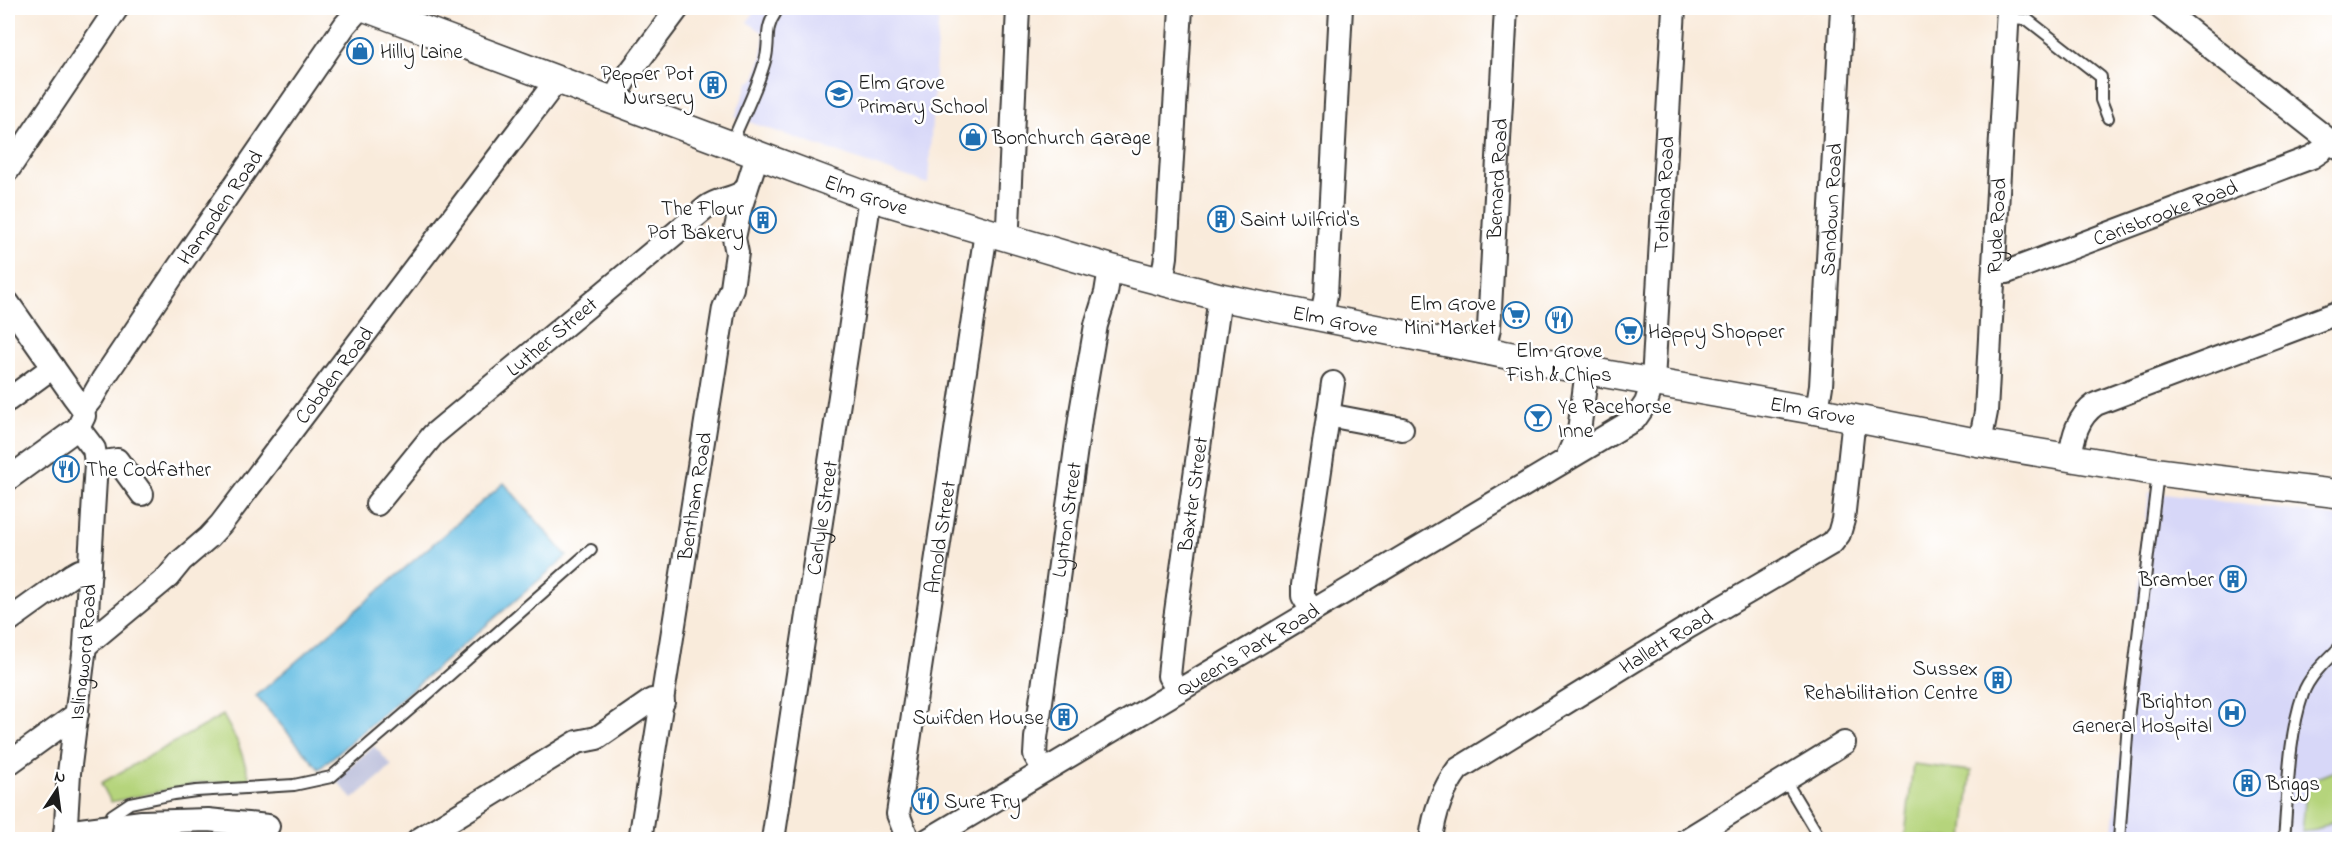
<svg xmlns="http://www.w3.org/2000/svg" width="2347" height="847" font-family="'Indie Flower',sans-serif">
<style>
.built{fill:#d7d7f8}
.industrial{fill:#bfc2dd}
.green{fill:#b5d47c;stroke:#68784c;stroke-width:1.5}
.water{fill:#66bee3;stroke:#416d80;stroke-width:1.5}
.lines{fill:none;stroke-linecap:round;stroke-linejoin:round}
.service-casing{stroke:#3d3b39;stroke-width:14}
.minor-casing{stroke:#3d3b39;stroke-width:26}
.tertiary-casing{stroke:#3d3b39;stroke-width:30}
.service{stroke:#fff;stroke-width:10}
.minor{stroke:#fff;stroke-width:22}
.tertiary{stroke:#fff;stroke-width:27}
.labels{text-anchor:middle;stroke-width:5;stroke-linejoin:round;paint-order:stroke}
.poi-label{font-size:21px;fill:#1c1c1c;stroke:#fff;text-anchor:start}
.street-label{font-size:21px;fill:#1c1c1c;stroke:#fff}
</style>
<rect width="100%" height="100%" fill="#fff"/>
<filter id="ink" filterUnits="userSpaceOnUse"><feTurbulence type="fractalNoise" baseFrequency=".0167" numOctaves="2"/><feDisplacementMap in="SourceGraphic" scale="12" xChannelSelector="R" yChannelSelector="G"/><feConvolveMatrix kernelMatrix="1 2 1 2 8 2 1 2 1" color-interpolation-filters="sRGB"/></filter>
<filter id="wash" filterUnits="userSpaceOnUse"><feTurbulence type="fractalNoise" baseFrequency=".008" numOctaves="4" result="noise"/><feDisplacementMap in="SourceGraphic" scale="24" xChannelSelector="R" yChannelSelector="G"/><feGaussianBlur stdDeviation="1.35" result="paint"/><feColorMatrix in="noise" values="0 0 0 0 0 0 0 0 0 0 0 0 0 0 0 0 0 1.4 0 .05"/><feComposite in="paint" operator="in"/></filter>
<g filter="url(#wash)">
<rect width="100%" height="100%" fill="#f9ebdb"/>
<!-- built -->
<path class="built" d="M758,8h45l7,5 5,-5h124l-11,176 -193,-67 14,-36 2,1 5,-6 6,-21 2,-22 -17,-11z
M2149,492l190,25v322l-227,1z"/>
<!-- industrial -->
<path class="industrial" d="M374,746l18,20 -39,33 -18,-20z"/>
<!-- green -->
<path class="green" d="M223,715l15,28 13,39 -52,1 -88,19 -10,-19z
M1913,764l58,7 -7,68 -59,-3z
M2339,769v48l-22,13 -15,2 5,-50z"/>
<!-- water -->
<path class="water" d="M504,483l63,73 -248,213 -63,-73z"/>
</g>
<g filter="url(#ink)">
<g class="lines">
<defs>
<path id="service" d="M2007,19l21,1 73,57v23l7,18
M731,145c11,-28 28,-59 35,-88 4,-19 -2,-27 10,-45
M1785,780l36,60
M112,825v-10l18,-12 44,-9 22,-3 98,-6 37,-8 98,-84 162,-143
M2119,840l10,-130 29,-237
M2284,840c4,-47 4,-103 19,-146 6,-18 24,-34 37,-47"/>
<g id="minor">
<path d="M2161,8l179,141"/>
<path d="M613,101l12,-22 53,-71"/>
<path d="M8,170l109,-162"/>
<path d="M1005,238l3,-13 10,-217"/>
<path id="s1" d="M1994,271l13,1 305,-115 9,-6 8,-11"/>
<path d="M1162,282l4,-25 15,-249"/>
<path d="M8,303l66,94 9,12 1,7 -6,12 -70,51"/>
<path d="M1322,318l4,-24 15,-286"/>
<path id="s2" d="M1484,350l5,-22 17,-320"/>
<path d="M8,400l45,-33"/>
<path id="s3" d="M83,409l9,-11 11,-19 68,-101 174,-253 15,-17"/>
<path id="s4" d="M1817,411l4,-25 21,-378"/>
<path d="M1328,415l74,14"/>
<path id="s5" d="M1980,443l6,-31 22,-404"/>
<path d="M2070,458c3,-21 7,-41 26,-54l244,-92"/>
<path d="M1566,460l13,-29 8,-61"/>
<path d="M96,463l21,-3 25,34"/>
<path id="s6" d="M377,504l56,-69 12,-10 262,-218c11,-9 27,-7 37,-16"/>
<path d="M1312,611l-9,-15v-11l30,-202"/>
<path d="M8,621l64,-46 7,-4 11,1"/>
<path id="s7" d="M85,646l83,-69 13,-16 28,-24 12,-13 336,-444"/>
<path id="s8" d="M1178,690l-9,-14 6,-57 45,-322"/>
<path d="M8,764l69,-50"/>
<path id="s9" d="M1044,770l-9,-15 1,-17 45,-326 15,-87 10,-32 4,-25"/>
<path d="M65,832l77,-10 66,-2 60,6"/>
<path id="s10" d="M65,840l4,-67 16,-127 11,-183 -2,-14 -16,-21"/>
<path d="M418,840l159,-98 20,-4 55,-38 11,2"/>
<path id="s11" d="M640,840l84,-532 8,-20 5,-35 -3,-15 6,-29 17,-53"/>
<path id="s12" d="M773,840l97,-643"/>
<path id="s13" d="M908,840l-10,-26 88,-582"/>
<path id="s14" d="M928,840l707,-421 11,-16 7,-21 21,-374"/>
<path id="s15" d="M1431,840c3,-27 11,-50 27,-71l232,-143 142,-83 7,-9 4,-14 11,-102"/>
<path d="M1686,840l158,-97"/>
</g>
<g id="tertiary">
<path id="s16" d="M366,8l504,189 240,71 110,29 341,69 256,45 163,32 178,29 182,22"/>
</g>
</defs>
<!-- service casing -->
<use href="#service" class="service-casing"/>
<!-- minor casing -->
<use href="#minor" class="minor-casing"/>
<!-- tertiary casing -->
<use href="#tertiary" class="tertiary-casing"/>
<!-- service -->
<use href="#service" class="service"/>
<!-- minor -->
<use href="#minor" class="minor"/>
<!-- tertiary -->
<use href="#tertiary" class="tertiary"/>
</g>
</g>
<!-- icons -->
<defs>
<symbol id="shop-ring" viewBox="-11 -11 22 22"><circle r="9.5" fill="#fff" stroke="#1f6fb2" stroke-width="1.5"/><path d="M-5-2.5h2.3a2.7 3.5 0 0 1 5.4 0H5L5.5 6h-11ZM-1.5-2.5h3a1.5 2.3 0 0 0-3 0Z" fill="#1f6fb2"/></symbol>
<symbol id="building-ring" viewBox="-11 -11 22 22"><circle r="9.5" fill="#fff" stroke="#1f6fb2" stroke-width="1.5"/><path d="M-4-6H4V6H1V3H-1V6H-4ZM-2.5-4.3h1.7v1.8h-1.7ZM.8-4.3h1.7v1.8H.8ZM-2.5-1h1.7V.8h-1.7ZM.8-1h1.7V.8H.8Z" fill="#1f6fb2"/></symbol>
<symbol id="school-ring" viewBox="-11 -11 22 22"><circle r="9.5" fill="#fff" stroke="#1f6fb2" stroke-width="1.5"/><path d="M0-5L7-2L0 1L-7-2ZM-4 1L0 2.5L4 1V4Q0 6-4 4Z" fill="#1f6fb2"/></symbol>
<symbol id="supermarket-ring" viewBox="-11 -11 22 22"><circle r="9.5" fill="#fff" stroke="#1f6fb2" stroke-width="1.5"/><path d="M-6-5.5h2.5l.6 2H6L4.5 2H-2.5L-4.4-4H-6ZM-1.5 3.2a1.3 1.3 0 1 0 .1 0ZM3 3.2a1.3 1.3 0 1 0 .1 0Z" fill="#1f6fb2"/></symbol>
<symbol id="restaurant-ring" viewBox="-11 -11 22 22"><circle r="9.5" fill="#fff" stroke="#1f6fb2" stroke-width="1.5"/><path d="M-5-6h1v4h1v-4h1v4h1v-4h1v5L-1.5 .5V6h-2V.5L-5-1ZM5-6V6H3V1.5H1.5Q1.5-4 5-6Z" fill="#1f6fb2"/></symbol>
<symbol id="bar-ring" viewBox="-11 -11 22 22"><circle r="9.5" fill="#fff" stroke="#1f6fb2" stroke-width="1.5"/><path d="M-6-5H6L.8 .8V4.5H3.5V6h-7V4.5H-.8V.8Z" fill="#1f6fb2"/></symbol>
<symbol id="hospital-ring" viewBox="-11 -11 22 22"><circle r="9.5" fill="#fff" stroke="#1f6fb2" stroke-width="1.5"/><path d="M-5-5h3v3.5h4V-5h3V5h-3V1.5h-4V5h-3Z" fill="#1f6fb2"/></symbol>
</defs>
<g fill-rule="evenodd">
<use href="#shop-ring" x="345" y="36" width="30" height="30"/>
<use href="#building-ring" x="698" y="70" width="30" height="30"/>
<use href="#school-ring" x="824" y="79" width="30" height="30"/>
<use href="#shop-ring" x="958" y="122" width="30" height="30"/>
<use href="#building-ring" x="1206" y="204" width="30" height="30"/>
<use href="#building-ring" x="748" y="205" width="30" height="30"/>
<use href="#supermarket-ring" x="1501" y="300" width="30" height="30"/>
<use href="#restaurant-ring" x="1544" y="305" width="30" height="30"/>
<use href="#supermarket-ring" x="1614" y="316" width="30" height="30"/>
<use href="#bar-ring" x="1523" y="403" width="30" height="30"/>
<use href="#restaurant-ring" x="51" y="454" width="30" height="30"/>
<use href="#building-ring" x="2218" y="564" width="30" height="30"/>
<use href="#building-ring" x="1983" y="665" width="30" height="30"/>
<use href="#hospital-ring" x="2217" y="698" width="30" height="30"/>
<use href="#building-ring" x="1049" y="702" width="30" height="30"/>
<use href="#building-ring" x="2232" y="768" width="30" height="30"/>
<use href="#restaurant-ring" x="910" y="786" width="30" height="30"/>
</g>
<g class="labels">
<!-- poi labels -->
<g class="poi-label">
<text x="380" y="58">Hilly Laine</text>
<text x="694" y="80" text-anchor="end">Pepper Pot<tspan x="694" dy="24">Nursery</tspan></text>
<text x="858" y="89">Elm Grove<tspan x="858" dy="24">Primary School</tspan></text>
<text x="992" y="144">Bonchurch Garage</text>
<text x="744" y="215" text-anchor="end">The Flour<tspan x="744" dy="24">Pot Bakery</tspan></text>
<text x="1240" y="226">Saint Wilfrid's</text>
<text x="1496" y="310" text-anchor="end">Elm Grove<tspan x="1496" dy="24">Mini Market</tspan></text>
<text x="1648" y="338">Happy Shopper</text>
<text x="1559" y="357" text-anchor="middle">Elm Grove<tspan x="1559" dy="24">Fish &amp; Chips</tspan></text>
<text x="1558" y="413">Ye Racehorse<tspan x="1558" dy="24">Inne</tspan></text>
<text x="86" y="476">The Codfather</text>
<text x="2214" y="586" text-anchor="end">Bramber</text>
<text x="1978" y="675" text-anchor="end">Sussex<tspan x="1978" dy="24">Rehabilitation Centre</tspan></text>
<text x="2212" y="708" text-anchor="end">Brighton<tspan x="2212" dy="24">General Hospital</tspan></text>
<text x="1044" y="724" text-anchor="end">Swifden House</text>
<text x="2266" y="790">Briggs</text>
<text x="944" y="808">Sure Fry</text>
</g>
<!-- street labels -->
<g class="street-label">
<text dy="7" stroke="none"><textPath href="#s2" startOffset="172">Bernard Road</textPath></text>
<text dy="7" stroke="none"><textPath href="#s16" startOffset="534">Elm Grove</textPath></text>
<text dy="7" stroke="none"><textPath href="#s14" startOffset="1052">Totland Road</textPath></text>
<text dy="7" stroke="none"><textPath href="#s3" startOffset="244">Hampden Road</textPath></text>
<text dy="7" stroke="none"><textPath href="#s4" startOffset="202">Sandown Road</textPath></text>
<text dy="7" stroke="none"><textPath href="#s1" startOffset="182">Carisbrooke Road</textPath></text>
<text dy="7" stroke="none"><textPath href="#s5" startOffset="218">Ryde Road</textPath></text>
<text dy="7" stroke="none"><textPath href="#s16" startOffset="1020">Elm Grove</textPath></text>
<text dy="7" stroke="none"><textPath href="#s6" startOffset="243">Luther Street</textPath></text>
<text dy="7" stroke="none"><textPath href="#s7" startOffset="370">Cobden Road</textPath></text>
<text dy="7" stroke="none"><textPath href="#s16" startOffset="1506">Elm Grove</textPath></text>
<text dy="7" stroke="none"><textPath href="#s8" startOffset="200">Baxter Street</textPath></text>
<text dy="7" stroke="none"><textPath href="#s11" startOffset="348">Bentham Road</textPath></text>
<text dy="7" stroke="none"><textPath href="#s12" startOffset="326">Carlyle Street</textPath></text>
<text dy="7" stroke="none"><textPath href="#s9" startOffset="255">Lynton Street</textPath></text>
<text dy="7" stroke="none"><textPath href="#s13" startOffset="308">Arnold Street</textPath></text>
<text dy="7" stroke="none"><textPath href="#s15" startOffset="321">Hallett Road</textPath></text>
<text dy="7" stroke="none"><textPath href="#s14" startOffset="372">Queen's Park Road</textPath></text>
<text dy="7" stroke="none"><textPath href="#s10" startOffset="189">Islingword Road</textPath></text>
</g>
</g>
<!-- margin -->
<rect width="2347" height="847" fill="none" stroke="#fff" stroke-width="30"/>
<!-- north arrow -->
<g transform="translate(57 790) rotate(13)" stroke="#ffffff" stroke-width="4.5" paint-order="stroke">
<path d="M0-4.5L10 22L0 15L-10 22Z" fill="#1c1c1c"/>
<text y="-9" font-size="16" font-weight="bold" text-anchor="middle" fill="#1c1c1c">N</text>
</g>
</svg>
